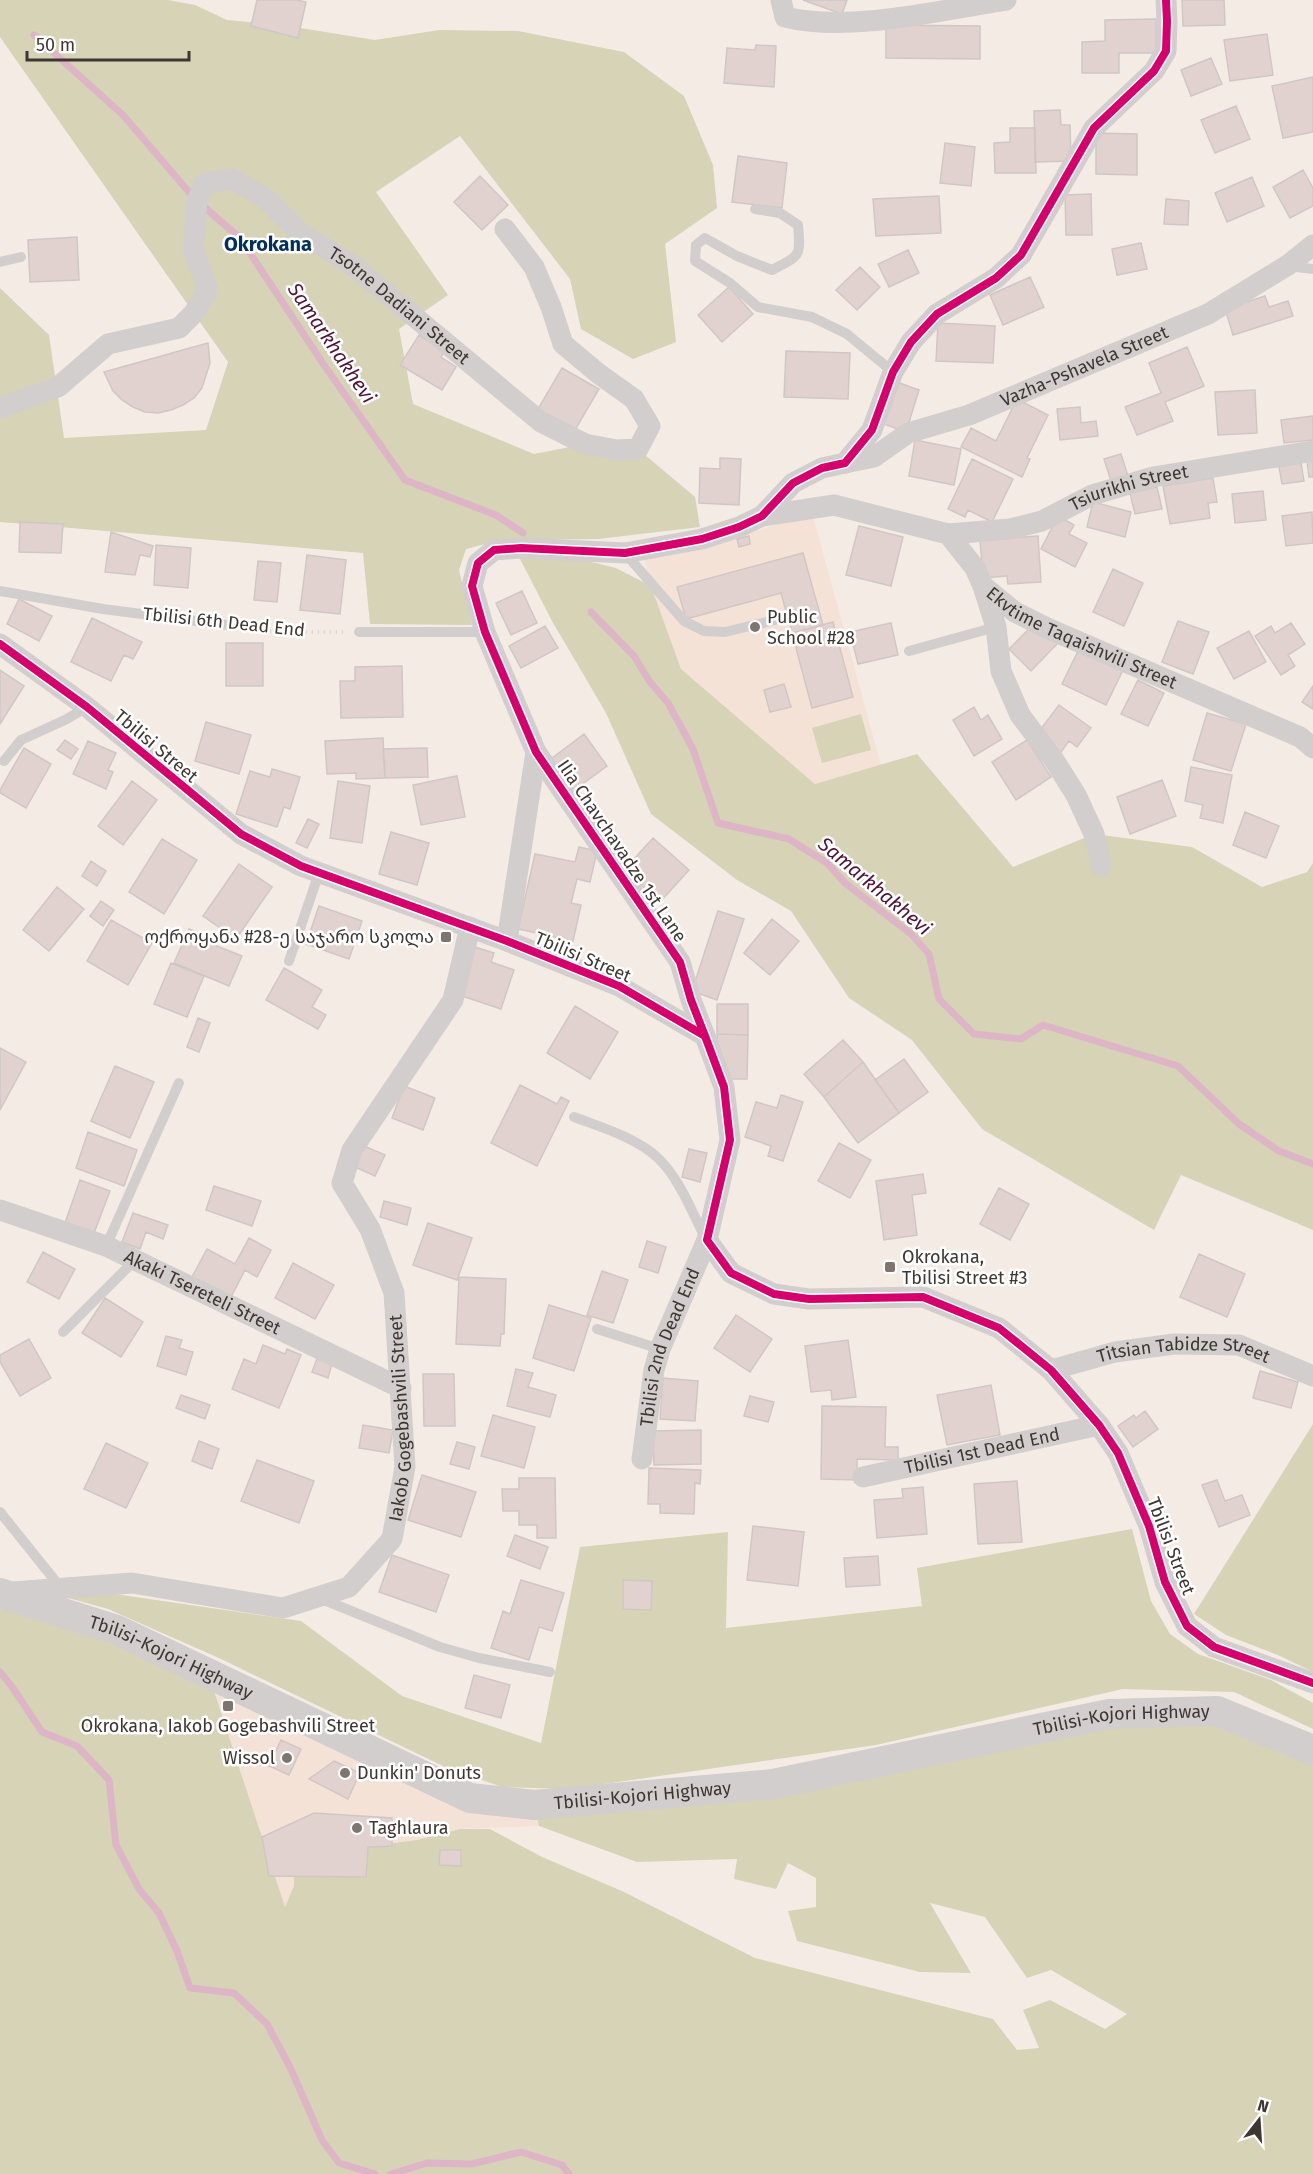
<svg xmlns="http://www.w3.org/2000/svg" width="1313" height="2174" font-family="'Fira Sans','Noto Sans Georgian',sans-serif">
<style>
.built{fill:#f5e2d7}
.green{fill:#d6d3b6}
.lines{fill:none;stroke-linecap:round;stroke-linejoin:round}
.stream{stroke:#ddb5c6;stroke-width:7}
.building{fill:#e2d2cf;stroke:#d0c7c5;stroke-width:1.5}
.path{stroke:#dddad8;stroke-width:4;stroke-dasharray:1.5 4.5;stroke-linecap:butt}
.service{stroke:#d2cecd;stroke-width:10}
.minor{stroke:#d2cecd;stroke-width:21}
.secondary{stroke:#d2cecd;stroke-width:30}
.cycleway-casing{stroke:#fff;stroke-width:11}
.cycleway{stroke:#d6006c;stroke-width:8}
.poi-dot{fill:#7e7571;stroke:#fff;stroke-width:2}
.labels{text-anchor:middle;stroke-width:5;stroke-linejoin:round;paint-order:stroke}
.street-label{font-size:18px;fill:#3e3632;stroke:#fff}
.poi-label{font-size:18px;fill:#3e3632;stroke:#fff;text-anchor:start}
.neighbourhood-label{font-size:20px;font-weight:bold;fill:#002f60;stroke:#fff}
.water-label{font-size:20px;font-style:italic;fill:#501238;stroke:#fff}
</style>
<rect width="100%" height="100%" fill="#f5ebe5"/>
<!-- built -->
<path class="built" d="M812,512l69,253 -66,19 -134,-115 -30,-83 -7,-27 113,-28z
M213,1688l323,124 3,14 -79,3 -43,11 -122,16 -1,30 -9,22z"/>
<!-- green -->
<path class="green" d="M0,0h168l27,5 32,15 55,5 93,15 64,-10 79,1 106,21 60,44 29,69 4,43 -52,36 11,98 -43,17 -52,-30 -11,-50 -110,-143 -84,56 72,103 -49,34 14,75 121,50 51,-10 53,5 57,48 5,30 -102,12 -98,1 -34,9 -7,21 13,55 -102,-1 -7,-71 -363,-31v-234l49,47 15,103 142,-8 22,-68 -228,-325z
M519,557l56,1 41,10 35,18 30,83 134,115 102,-30 96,113 81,-33 98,13 70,40 45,-15 6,-9v367l-132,-55 -27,55 -172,-101 -70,-89 -63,-42 -58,-87 -54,-31 -86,-66 -45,-101 -54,-92z
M861,714l10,36 -49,13 -10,-35z
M1313,1424v248l-35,-17 -52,-20 -32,-21z
M1132,1529l19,72 19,33 28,20 73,26 42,23v26l-79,-37 -111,-3 -247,56 -307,44 -67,-2 -57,-20 -224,-108 -113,-50 -43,-12 43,-4 193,28 101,75 139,47 39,-196 148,-15 -2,96 196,-22 -5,-38z
M0,1609l32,4 75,22 106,53 72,219 9,-21v-30l123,-16 43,-11h30l52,28 80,34 133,67 238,61 24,31 22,-2 -16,-38 27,-10 55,29 22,-15 -76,-44 -24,8 -42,-61 -55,-14 41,70 -51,-1 -123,-31 -9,-30 28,-4v-29l-28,-15 -12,26 -42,-10 3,-20 -100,3 -98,-36 -3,-14 571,-93h82l41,8 83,38v409h-1313z"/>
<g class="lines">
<!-- stream -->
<path class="stream" d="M34,35l89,80 71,83
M202,205l38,33 84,127 81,115 91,35 27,18
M591,612l43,44 16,26 18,21 25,46 25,74 71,16 38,24 18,20 66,51 18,20 10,45 35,35 47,5 22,-14 135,41 61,58 40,27 34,13
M0,1672l13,16 29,44 35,14 32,34 7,65 23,44 20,24 18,38 13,37 44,5 33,31 23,43 32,73 17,23 36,11
M391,2174l36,-11 45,1 49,-12 41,13 7,9"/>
</g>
<!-- building -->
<path class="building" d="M257,0h40l9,2 -8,36 -47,-12z
M803,0h44l-5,14z
M1182,0h42l1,25 -42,1z
M1156,19v34h-37v20h-37v-31l23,-1v-21z
M886,25l94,1v33l-94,-1z
M1267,34l6,41 -43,6 -6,-41z
M756,45l20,1 -2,41 -50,-4 3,-35 28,2z
M1211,58l11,26 -31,12 -10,-26z
M1313,77v55l-30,6 -11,-52z
M1236,106l14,33 -35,14 -14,-33z
M1060,110l1,15h9l1,36 -36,1 -1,-51z
M1010,128h25l1,45h-41l-1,-30 16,-1z
M1096,133l41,1v41l-41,-1z
M945,143l30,4 -4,39 -31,-3z
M738,156l49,7 -5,45 -50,-6z
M1303,170l10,18v18l-23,12 -17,-31z
M480,176l28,29 -26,25 -28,-28z
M1252,177l12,29 -37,16 -12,-29z
M1091,194l1,41h-26l-1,-40z
M939,196l2,37 -65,3 -3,-37z
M1166,199l23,2 -1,24 -24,-1z
M77,237l2,43 -49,2 -2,-42z
M1141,243l6,26 -30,6 -5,-26z
M908,250l11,23 -30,14 -11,-23z
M860,267l20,20 -23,23 -21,-20z
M1030,277l14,30 -41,18 -13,-30z
M729,287l24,27 -31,28 -24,-27z
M1265,296l4,11 19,-6 5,15 -60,19 -9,-30 23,-3z
M938,323l57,3 -2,37 -57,-2z
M419,335l25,16 -3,6 15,10 -14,23 -42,-25z
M208,343l2,20 -8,25 -8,10 -11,7 -12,5 -13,3 -13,-1 -12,-5 -11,-7 -9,-9 -9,-19z
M1187,347l17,39 -39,16 8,19 -36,14 -12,-28 36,-14 -12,-30z
M786,351l64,2 -2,46 -64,-2z
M562,368l37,21 -24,41 -37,-21z
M897,382l22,8 -13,42 -22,-8z
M1255,390l2,43 -39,2 -3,-43z
M1017,399l31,16 -21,43 3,1 -8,18 -61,-30 10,-19 25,13z
M1080,407l1,16 15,-2 2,15 -38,4 -3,-31z
M1313,416v24l-29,3 -3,-23z
M915,440l46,9 -7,36 -45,-9z
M1121,454l7,22 -17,5 -7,-22z
M720,458l21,1 -2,46 -40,-2 1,-35 20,1z
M972,459l41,20 -21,43 -24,-12 -3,7 -17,-8z
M1313,460v17h-4l-2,-16z
M1301,463l3,18 -22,3 -3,-17z
M1213,478l4,24 -9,1 2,15 -40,6 -7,-38z
M1157,487l5,22 -27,5 -5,-21z
M1263,491l3,29 -31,3 -3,-29z
M1093,502l38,10 -6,25 -38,-10z
M1312,512l1,31 -27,3 -4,-30z
M1058,516l16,9 -5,9 18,9 -12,24 -34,-18z
M20,522l43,2 -2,29 -42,-1z
M859,526l44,11 -12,49 -45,-11z
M111,532l42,14 -3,11 -10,-2 -5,20 -30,-3z
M749,536l1,8 -11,3 -2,-8z
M1038,536l3,46 -33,2 -1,-8 -24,2 -3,-38z
M156,545l35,3 -3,40 -34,-3z
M803,553l20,72 -31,8 -11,-40 -95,26 -9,-32z
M307,555l39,5 -6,54 -40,-4z
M258,561l23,2 -4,39 -23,-2z
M1113,569l30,14 -19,43 -31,-14z
M522,591l15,32 -26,12 -15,-32z
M19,599l33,17 -13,25 -32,-17z
M92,618l50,24 -9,17 -9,-4 -13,26 -40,-19z
M1178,621l31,11 -16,42 -31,-12z
M833,622l20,75 -41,11 -20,-75z
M891,623l7,32 -40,9 -8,-32z
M1291,623l14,21 -17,11 7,11 -14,9 -26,-39 16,-10 4,7z
M545,626l13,22 -37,20 -12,-22z
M1030,628l28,15 -27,28 -22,-22z
M1249,631l17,31 -32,17 -17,-31z
M226,643h37v43h-37z
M1079,649l44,21 -17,35 -44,-21z
M402,666l1,51 -62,1 -1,-37h15v-14z
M0,670l24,16 -24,38z
M1138,680l26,13 -16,33 -27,-12z
M784,684l7,23 -21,5 -6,-22z
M1313,686v23l-11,-7z
M1059,705l32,23 -14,19 -8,-6 -8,11 -24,-18z
M974,707l7,13 7,-5 14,24 -28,17 -21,-36z
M1207,713l39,11 -15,47 -38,-11z
M206,722l45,13 -12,39 -44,-13z
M584,734l23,32 -37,27 -23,-31z
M383,738l2,40 -29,1v-6l-29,1 -2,-33z
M65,740l13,9 -7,10 -14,-9z
M1027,740l24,37 -35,23 -24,-38z
M88,741l28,12 -8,17 5,2 -7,17 -33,-15z
M24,748l27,16 -25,44 -26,-15v-3z
M427,748l1,29 -43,1 -2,-29z
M1191,767l41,8 -9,48 -23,-5 3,-13 -18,-4z
M272,769l28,8 -10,32 -6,-2 -7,20 -41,-13 14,-43 20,6z
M457,776l8,41 -44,8 -8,-40z
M1162,780l14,36 -46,18 -13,-37z
M132,781l25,19 -34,45 -25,-19z
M338,781l32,5 -8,57 -32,-5z
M1245,812l34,14 -13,32 -33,-13z
M308,819l11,5 -12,24 -11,-5z
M391,832l38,11 -12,42 -38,-11z
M653,838l36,32 -29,32 -36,-32z
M162,839l35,21 -33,54 -35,-22z
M579,847l18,4 -7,31 -13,-3 -6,24 10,2 -8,36 -55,-12 17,-75 40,8z
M91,861l15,10 -9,15 -15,-10z
M239,864l33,23 -36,52 -33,-23z
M57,887l27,22 -35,42 -26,-21z
M101,901l13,9 -11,16 -13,-10z
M319,906l43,15 -13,38 -43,-15z
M718,911l26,8 -27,81 -25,-9z
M772,919l27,22 -29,34 -26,-22z
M111,920l41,23 -24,42 -41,-24z
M189,929l22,9 -2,5 33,13 -13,30 -55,-23z
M475,947l19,6 -3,9 23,8 -13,39 -42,-14z
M171,963l33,13 -17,41 -33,-13z
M284,968l38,22 -10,17 14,8 -8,14 -52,-29z
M717,1004h31v31l-31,-1z
M575,1006l43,26 -28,47 -43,-26z
M198,1018l12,5 -11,29 -12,-5z
M717,1034l31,1 -1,44h-18l-10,-13z
M843,1040l20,22 -39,35 -20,-23z
M0,1048l26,14 -26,48z
M904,1059l24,33 -29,21 -24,-33z
M863,1062l36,51 -41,30 -34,-46z
M115,1066l39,16 -24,56 -39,-17z
M520,1085l37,19 4,-7 8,4 -32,65 -46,-23z
M404,1086l31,12 -12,32 -31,-12z
M781,1095l22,7 -20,59 -15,-5 3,-10 -26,-9 11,-35 21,6z
M88,1132l49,18 -13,36 -48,-18z
M839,1143l32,17 -21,38 -32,-17z
M364,1146l21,9 -10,21 -20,-9z
M689,1149l18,4 -7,29 -18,-5z
M923,1174l3,19 -14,2 5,40 -33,5 -8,-59z
M80,1180l30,11 -16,42 -29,-10z
M214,1186l47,15 -9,25 -46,-16z
M999,1188l30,16 -19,36 -30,-16z
M384,1201l27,7 -4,17 -27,-8z
M133,1213l35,12 -5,14 -17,-7 -6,17 -18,-7z
M428,1223l44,15 -15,42 -44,-15z
M249,1238l22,12 -14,27 -12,-7 -14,27 -39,-20 15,-28 28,15z
M647,1241l19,6 -8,26 -19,-6z
M43,1252l32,17 -16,30 -32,-17z
M1199,1254l46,20 -18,43 -47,-20z
M293,1263l41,22 -19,34 -40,-21z
M602,1271l26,9 -15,43 -26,-8z
M459,1277l47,2 -2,55h-3l-1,12 -44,-2z
M105,1298l38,24 -22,35 -39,-24z
M549,1305l42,13 -17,53 -41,-13z
M736,1315l36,24 -22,33 -36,-24z
M166,1336l16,4 -3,8 14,4 -7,23 -29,-9z
M29,1339l22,39 -31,18 -20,-34v-7z
M848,1340l8,57 -24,3 -1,-10 -20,2 -6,-46z
M263,1345l22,9 2,-5 14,6 -22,53 -47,-19 12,-30 12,5z
M317,1359l15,5 -4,14 -16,-6z
M516,1369l17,4 -5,14 28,8 -6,22 -43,-11z
M1260,1371l38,11 -7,26 -38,-10z
M423,1374h31l1,52h-31z
M663,1378l35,3 -3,40 -35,-2z
M991,1385l9,50 -53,10 -10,-50z
M181,1395l29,10 -5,14 -29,-11z
M750,1396l24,6 -6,20 -24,-6z
M822,1406l64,1 -1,40h13v13l-41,-1v21l-36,-1z
M1145,1411l13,18 -25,18 -15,-21 16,-11 2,3z
M493,1415l42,12 -11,41 -43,-12z
M363,1425l30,5 -4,23 -30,-5z
M701,1430v34l-47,1 -1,-34z
M199,1441l20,8 -7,20 -20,-8z
M457,1442l18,5 -6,22 -19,-5z
M106,1443l42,20 -22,45 -42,-19z
M257,1460l57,21 -15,42 -58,-22z
M649,1468l52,2 -1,14 -5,-1 -1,31 -34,-1v-9h-12z
M422,1475l54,17 -15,45 -53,-17z
M519,1478h36l1,60h-19v-13h-18v-14h-16l-1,-22h17z
M1217,1480l8,21 17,-6 8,20 -31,12 -17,-42z
M1017,1481l5,61 -44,2 -4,-60z
M923,1487l4,47 -50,4 -3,-38 29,-2 -1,-9z
M753,1526l51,6 -6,54 -51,-6z
M515,1535l33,12 -8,22 -33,-13z
M392,1555l57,20 -13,37 -57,-20z
M878,1556l2,29 -34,2 -2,-29z
M521,1580l43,13 -12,38 -13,-4 -10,33 -38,-12 12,-37 7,3z
M623,1580l29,1 -1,29 -28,-1z
M474,1675l36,10 -9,33 -36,-10z
M281,1740l20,9 -12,26 -20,-9z
M334,1761l26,12 -12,26 -39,-20z
M314,1813l78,5v28l-24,1 -2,30 -97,-1 -7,-39z
M440,1850h21v16l-22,-1z"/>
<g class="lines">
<!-- path -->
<path class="path" d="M240,627l33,5h71"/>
<!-- service -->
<path class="service" d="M755,209l25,4 18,12c3,33 2,30 -26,45l-35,-14 -32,-18 -9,7 -1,16 35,22 28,24 54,10 35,17 46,38
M0,262l21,-5
M1288,266l25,3
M625,553l59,68 20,10 21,1 54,-13
M0,591l103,18 124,16
M359,632h126
M909,651l87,-24
M4,761l17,-21 44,-20 22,-13
M289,961l30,-88
M574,1117c27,10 63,21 84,41 22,21 34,55 48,81
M106,1246l73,-163
M597,1329l63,20
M63,1332l72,-72
M0,1512l61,76
M319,1598l121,49 39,11 71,14"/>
<!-- minor -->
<g class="minor">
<path d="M781,0l4,17c63,16 156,-7 221,-17"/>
<path id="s1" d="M0,408l58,-21 50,-43 71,-16 15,-15 14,-23 -15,-41 4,-48 8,-18 27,-4 33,19 35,35 51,31 190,158 44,22 32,6 21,-1 12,-23 -16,-27 -35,-25 -36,-30 -12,-37 -17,-40 -29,-38"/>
<path id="s2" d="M845,463l29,-6 34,-24 61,-18 239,-101 80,-49 25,-20"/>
<path id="s3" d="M762,516l72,-11 114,29 27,34 8,18 32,26 34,17 251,108 13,11"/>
<path id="s4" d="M948,534l62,-5 32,-8 50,-26 61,-18 160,-26"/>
<path d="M983,586l13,41 5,44 19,44 34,45 22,35 18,39 7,32"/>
<path d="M0,644l87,63 154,127 60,32 206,75 112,45 86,50 19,51 6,53 -23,100 24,33 43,21 35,5 114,-2 76,31 52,42 48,55 19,28 31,73 16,56 22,44 27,21 99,36"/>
<path d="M507,941l29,-189"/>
<path d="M705,1036l-14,-36 -11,-38 -144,-210 -51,-120 -13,-46 6,-23 16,-13 27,-2 104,5 77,-14 37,-12 23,-11 31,-33 29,-15 23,-5 27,-33 21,-58 18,-30 26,-28 59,-36 25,-23 73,-127 60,-57 12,-20 1,-30 -1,-21"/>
<path id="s5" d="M0,1210l106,36 295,142"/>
<path id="s6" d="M1051,1370l64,-18 59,-8 65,1 74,31"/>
<path id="s7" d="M642,1459l12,-89 6,-21 47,-109"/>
<path id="s8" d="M863,1477l236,-52"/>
<path id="s9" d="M13,1592l119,-9 151,25 66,-21 43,-48 13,-72 -11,-174 -24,-64 -28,-46 10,-33 101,-150 17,-73"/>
</g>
<!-- secondary -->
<path class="secondary" id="s10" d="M0,1593l117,37 353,168 64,7 239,-21 336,-70 108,-3 96,39"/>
<defs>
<path id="cycleway" d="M0,644l87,63 154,127 60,32 206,75 112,45 86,50 19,51 6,53 -23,100 24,33 43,21 35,5 114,-2 76,31 52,42 48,55 19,28 31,73 16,56 22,44 27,21 99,36
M705,1036l-14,-36 -11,-38 -144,-210 -51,-120 -13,-46 6,-23 16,-13 27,-2 104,5 77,-14 37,-12 23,-11 31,-33 29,-15 23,-5 27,-33 21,-58 18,-30 26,-28 59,-36 25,-23 73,-127 60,-57 12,-20 1,-30 -1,-21"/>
</defs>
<!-- cycleway casing -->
<use href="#cycleway" class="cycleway-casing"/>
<!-- cycleway -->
<use href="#cycleway" class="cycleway"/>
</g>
<!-- markers -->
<g class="poi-dot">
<circle cx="755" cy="627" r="6"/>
<rect x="440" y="931" width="12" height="12" rx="3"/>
<rect x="884" y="1261" width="12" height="12" rx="3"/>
<rect x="222" y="1700" width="12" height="12" rx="3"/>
<circle cx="287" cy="1758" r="6"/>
<circle cx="345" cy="1773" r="6"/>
<circle cx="357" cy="1828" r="6"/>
</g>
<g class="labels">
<!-- street labels -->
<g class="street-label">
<text dy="6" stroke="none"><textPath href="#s1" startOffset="598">Tsotne Dadiani Street</textPath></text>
<text dy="6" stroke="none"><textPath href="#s2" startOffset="260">Vazha-Pshavela Street</textPath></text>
<text dy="6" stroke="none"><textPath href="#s4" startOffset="189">Tsiurikhi Street</textPath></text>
<text transform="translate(224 622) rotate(6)" y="6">Tbilisi 6th Dead End</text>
<text dy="6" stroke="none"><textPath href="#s3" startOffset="366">Ekvtime Taqaishvili Street</textPath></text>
<text transform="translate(156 746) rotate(40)" y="6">Tbilisi Street</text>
<text transform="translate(622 851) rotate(56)" y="6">Ilia Chavchavadze 1st Lane</text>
<text transform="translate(583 957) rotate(23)" y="6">Tbilisi Street</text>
<text dy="6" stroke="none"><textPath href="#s5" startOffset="219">Akaki Tsereteli Street</textPath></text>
<text dy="6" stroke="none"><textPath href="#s7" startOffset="116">Tbilisi 2nd Dead End</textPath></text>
<text dy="6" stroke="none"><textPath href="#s6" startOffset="136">Titsian Tabidze Street</textPath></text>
<text dy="6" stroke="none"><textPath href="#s9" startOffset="528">Iakob Gogebashvili Street</textPath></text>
<text dy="6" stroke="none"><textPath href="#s8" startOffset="122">Tbilisi 1st Dead End</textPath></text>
<text transform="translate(1171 1546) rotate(69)" y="6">Tbilisi Street</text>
<text dy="6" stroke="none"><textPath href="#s10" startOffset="183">Tbilisi-Kojori Highway</textPath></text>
<text dy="6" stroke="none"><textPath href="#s10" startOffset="1173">Tbilisi-Kojori Highway</textPath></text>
<text dy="6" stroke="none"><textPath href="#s10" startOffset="687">Tbilisi-Kojori Highway</textPath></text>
</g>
<!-- poi labels -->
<g class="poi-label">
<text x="767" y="623">Public<tspan x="767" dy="21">School #28</tspan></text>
<text x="434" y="943" text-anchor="end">ოქროყანა #28-ე საჯარო სკოლა</text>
<text x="902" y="1263">Okrokana,<tspan x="902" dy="21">Tbilisi Street #3</tspan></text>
<text x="228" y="1732" text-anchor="middle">Okrokana, Iakob Gogebashvili Street</text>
<text x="275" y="1764" text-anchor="end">Wissol</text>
<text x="357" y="1779">Dunkin' Donuts</text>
<text x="369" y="1834">Taghlaura</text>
</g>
<!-- neighbourhood labels -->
<g class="neighbourhood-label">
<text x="268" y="251">Okrokana</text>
</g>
<!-- water labels -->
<g class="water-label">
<text transform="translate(332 343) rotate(56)" y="7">Samarkhakhevi</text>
<text transform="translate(875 886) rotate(40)" y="7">Samarkhakhevi</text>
</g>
</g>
<!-- north arrow -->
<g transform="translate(1259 2120) rotate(17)" stroke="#ffffff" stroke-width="4.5" paint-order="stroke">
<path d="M0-4.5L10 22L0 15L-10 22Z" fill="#3e3632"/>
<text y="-9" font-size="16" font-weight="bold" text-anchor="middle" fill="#3e3632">N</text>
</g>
<!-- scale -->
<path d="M27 51v9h162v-9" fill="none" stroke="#3e3632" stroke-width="3"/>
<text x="36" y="51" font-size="18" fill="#3e3632" stroke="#ffffff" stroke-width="4.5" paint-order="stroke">50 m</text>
</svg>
